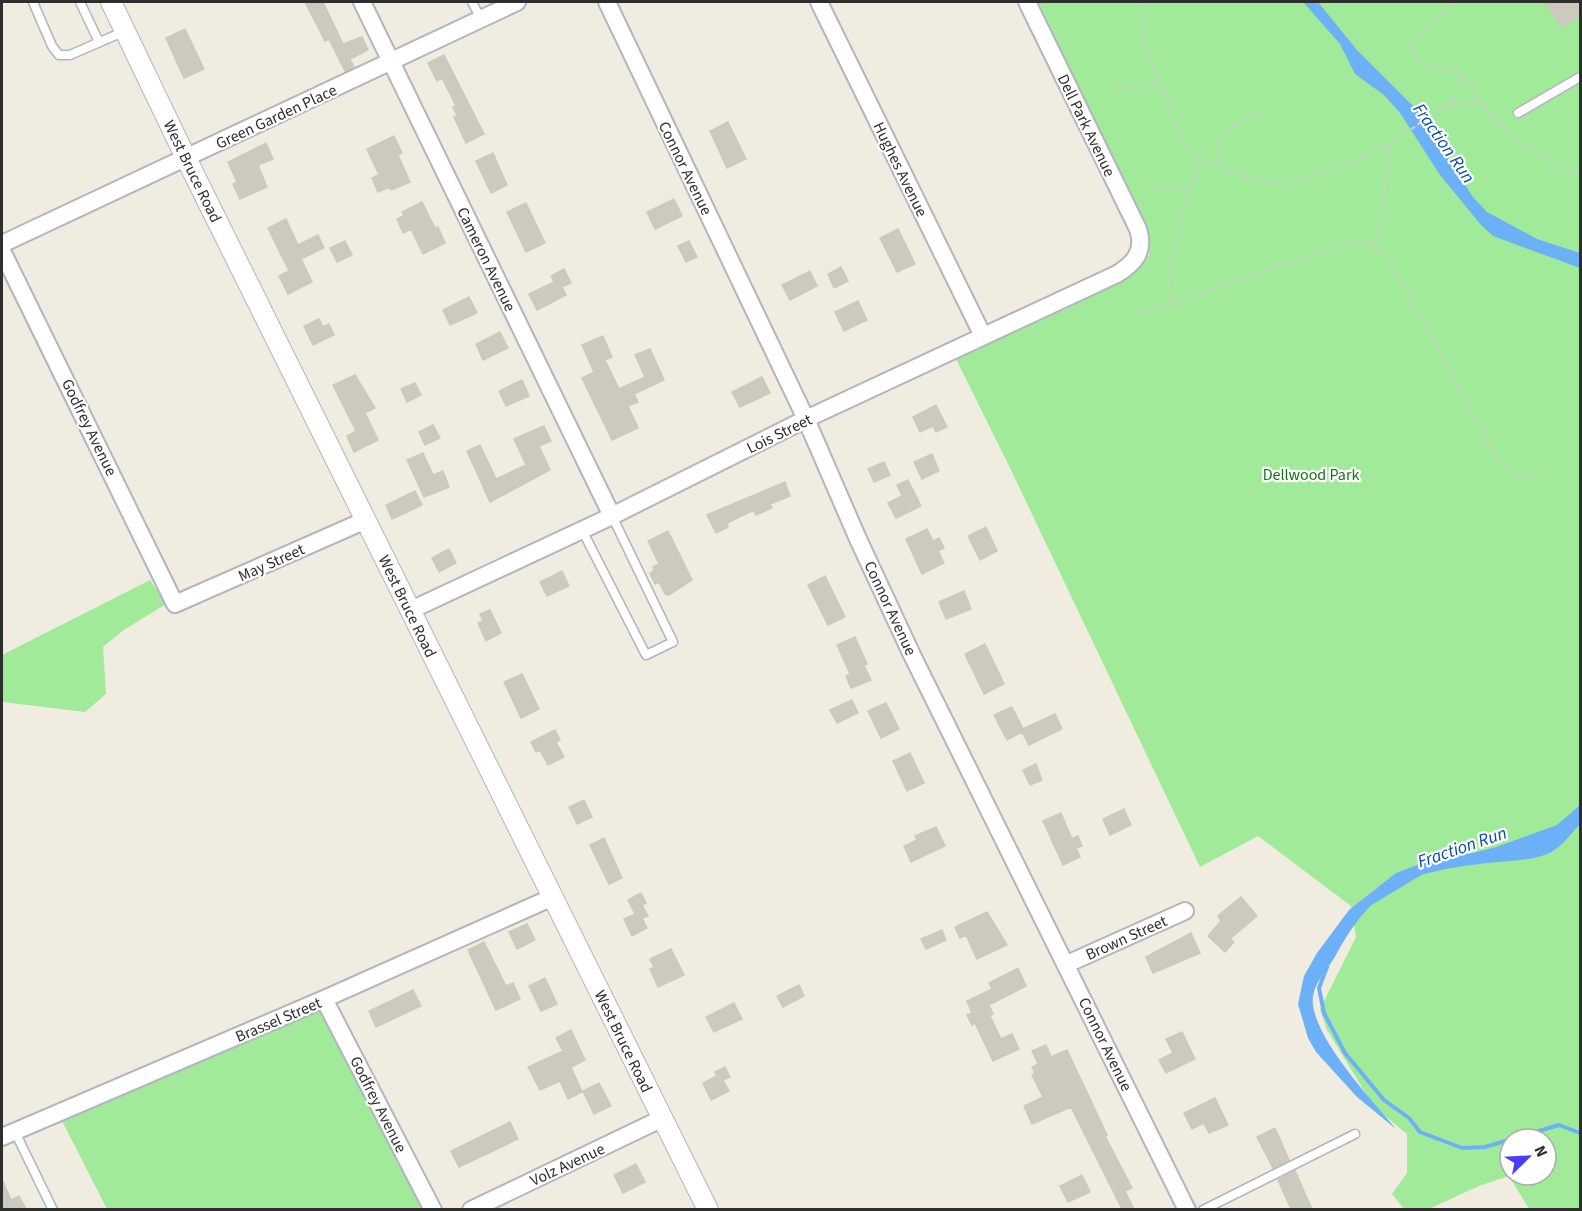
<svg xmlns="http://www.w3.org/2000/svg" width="1582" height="1211" font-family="'Source Sans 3',sans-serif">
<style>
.green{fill:#a1ea99;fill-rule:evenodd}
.water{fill:#6cb1f8}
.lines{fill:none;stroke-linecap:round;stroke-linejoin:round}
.stream{stroke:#6cb1f8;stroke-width:4}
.building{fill:#ccc9bf;stroke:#cccab8;stroke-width:1.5}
.service-casing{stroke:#b4b3c2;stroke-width:11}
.minor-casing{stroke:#b4b3c2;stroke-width:20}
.tertiary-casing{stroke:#b4b3c2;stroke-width:22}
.path{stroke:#cdcdcd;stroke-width:2;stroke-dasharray:4.5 3;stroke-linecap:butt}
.service{stroke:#fff;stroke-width:8}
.minor{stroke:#fff;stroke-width:16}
.tertiary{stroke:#fff;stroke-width:20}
.labels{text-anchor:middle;stroke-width:4.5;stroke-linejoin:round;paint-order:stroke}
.street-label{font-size:16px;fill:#2e2e2e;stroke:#fff}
.park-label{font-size:16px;fill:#157318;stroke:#fff}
.water-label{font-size:18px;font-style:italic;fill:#0349ac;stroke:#fff}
</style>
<rect width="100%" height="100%" fill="#f0ede0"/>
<!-- green -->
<path class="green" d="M1036,2h544v1207h-51l-20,-33 -30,10 -50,23h-25l-12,-15 15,-21v-39l-33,-27 -47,-77 -7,-21 36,-72 -5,-31 -93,-70 -58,31 -189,-397 -56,-113 184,-91 10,-11 -2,-25 -19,-43zM1510,1139h36v36h-36z
M150,580l16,24 -42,26 -21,17 3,47 -21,18 -83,-10v-47z
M324,1007l101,202h-318l-45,-88z"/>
<!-- water -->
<path class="water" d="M1303,2h15l39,48 59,59 57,88 14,15 50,27 43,14v15l-87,-32 -12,-11 -41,-50 -40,-62 -16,-18 -29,-21 -15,-30z
M1580,805v19c-9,10 -21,26 -33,30 -18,7 -40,7 -59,9 -78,9 -111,19 -151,90 -7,14 -21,26 -24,43 -5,37 60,105 83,133l-39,-32 -41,-45 -8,-14 -10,-34 6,-28 13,-23 32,-43 47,-37 43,-16 34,-4 23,-6 61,-22z"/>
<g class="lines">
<!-- stream -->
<path class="stream" d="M1371,903l48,-29
M1327,967l-8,21 5,25 21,40 39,47 25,18 11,14 42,16 23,-1 74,-22 21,8"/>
</g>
<!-- building -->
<path class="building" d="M305,2h18l20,42 19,-7 6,13 -18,9 4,8 -9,4 -16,-32 -4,2z
M1545,2h36v14l-19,12z
M185,29l19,40 -20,9 -18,-40z
M444,55l40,79 -18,9 -12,-26 3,-1 -4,-9 3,-1 -14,-28 -5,3 -9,-18z
M728,122l18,37 -19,9 -17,-37z
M394,136l8,17 -4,2 12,27 -19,8 -1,-3 -12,5 -6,-14 7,-3 -12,-26z
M266,143l7,16 -15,6 9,22 -27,12 -7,-15 4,-2 -9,-20z
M493,153l14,32 -16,8 -15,-32z
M674,199l8,17 -27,13 -8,-17z
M422,202l13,26 3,-1 7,16 -22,11 -12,-25 -8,4 -6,-14 7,-3 -2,-4z
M526,203l19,40 -19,9 -19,-40z
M286,219l12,26 20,-10 6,13 -23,11 11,23 -24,12 -9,-18 10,-5 -21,-43z
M898,229l17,35 -18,8 -17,-34z
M345,241l7,14 -15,7 -7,-14z
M689,241l8,16 -11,5 -8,-16z
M841,267l7,14 -14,7 -6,-14z
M564,269l7,14 -9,4 4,8 -29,15 -8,-16 25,-12 -3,-6z
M810,271l7,15 -27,14 -8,-15z
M469,297l8,16 -27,12 -7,-15z
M858,301l9,19 -23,11 -9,-19z
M319,319l4,8 6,-3 5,11 -21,10 -9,-19z
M500,332l8,16 -25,12 -7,-16z
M603,336l9,21 -7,3 14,29 26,-12 -10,-22 15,-6 14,31 -30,14 4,8 -10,4 10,22 -26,12 -30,-62 12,-6 -12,-27z
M355,375l20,33 -10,5 13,27 -24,12 -7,-16 9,-5 -23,-46z
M762,377l8,16 -30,14 -8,-15z
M522,380l7,16 -23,10 -7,-15z
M415,383l6,12 -14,7 -6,-13z
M936,405l11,22 -11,5 -3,-6 -13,6 -7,-15z
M433,425l7,13 -15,7 -6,-13z
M544,426l7,15 -12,5 11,24 -60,32 -23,-51 13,-6 16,34 30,-14 -12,-26z
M423,453l10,22 10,-4 6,16 -25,10 -17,-37z
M932,454l7,17 -17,8 -8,-17z
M884,462l6,13 -16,7 -6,-13z
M908,480l13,26 -25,12 -8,-15 14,-7 -5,-11z
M785,482l5,14 -20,8 2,4 -16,7 -2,-5 -27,13 1,4 -12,6 -9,-18z
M415,491l7,14 -30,14 -6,-14z
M986,527l11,24 -17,9 -12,-24z
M927,529l6,12 6,-3 5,10 -6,3 6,12 -22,11 -16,-35z
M668,531l24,49 -23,15 -4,-1 -6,-12 -4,2 -5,-11 4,-2 -1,-4 6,-3 -11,-23z
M449,549l7,14 -17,9 -7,-14z
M562,571l7,15 -22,10 -7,-14z
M825,576l20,41 -17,8 -20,-40z
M964,591l7,18 -25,10 -7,-17z
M490,610l11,23 -15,8 -8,-18 5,-2 -3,-7z
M855,637l12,27 -3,1 7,15 -20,8 -5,-12 4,-2 -13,-29z
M985,644l19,40 -20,10 -19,-40z
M522,674l17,35 -18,9 -17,-36z
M852,700l6,13 -21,10 -7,-13z
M886,703l13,26 -18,9 -13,-27z
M1012,707l11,22 32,-15 7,15 -33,16 -7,-13 -15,8 -13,-25z
M555,730l5,10 -4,2 8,15 -16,8 -8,-15 -4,2 -5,-10z
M910,753l14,30 -17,8 -14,-30z
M1036,764l6,16 -12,5 -7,-15z
M584,800l8,17 -15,7 -8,-17z
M1124,809l7,16 -21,10 -7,-16z
M1061,813l11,26 6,-3 4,10 -6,2 4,9 -17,8 -20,-44z
M936,827l9,19 -34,16 -7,-16 13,-6 -2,-4z
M604,838l18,40 -13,6 -19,-39z
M641,893l5,10 -4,2 6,11 -6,2 5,10 -15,8 -8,-17 11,-5 -7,-14z
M1241,897l16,19 -27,23 4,3 -9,10 -17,-16 13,-15 -3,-5z
M987,912l20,33 -30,14 -11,-24 -6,3 -5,-11z
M527,924l8,16 -18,9 -8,-17z
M942,930l4,10 -20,9 -5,-10z
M1191,933l9,20 -47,20 -7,-16z
M484,942l22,44 7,-3 7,16 -24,11 -28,-60z
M671,949l13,26 -26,12 -8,-18 4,-2 -4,-8z
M1018,968l8,18 -37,19 4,9 -3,2 11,23 11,-5 7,15 -26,12 -18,-38 -3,2 -5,-10 5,-2 -5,-12 25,-12 -3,-6z
M545,978l12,26 -16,7 -12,-25z
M799,985l5,11 -21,11 -6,-11z
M413,990l8,16 -45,21 -7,-16z
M734,1003l8,16 -28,13 -8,-15z
M571,1030l14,30 -14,7 11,25 -14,7 -8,-18 -20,9 -12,-23 35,-16 -7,-13z
M1182,1032l13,27 -29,14 -7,-13 14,-7 -7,-14z
M1046,1045l5,12 16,-7 40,85 -2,1 27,52 -7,3 9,18h-12l-51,-102 -39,17 -8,-18 19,-9 -11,-22 3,-2 -3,-6 6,-3 -6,-13z
M725,1067l5,10 -7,3 6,11 -18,9 -8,-17 14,-7 -2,-4z
M599,1083l12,23 -17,8 -11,-23z
M1215,1098l13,27 -19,8 -5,-10 -12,6 -8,-16z
M510,1122l8,17 -59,28 -8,-16z
M1275,1128l14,32 -16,8 -16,-31z
M636,1164l9,18 -22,11 -9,-18z
M1295,1171l17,38h-21l-13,-29z
M1082,1175l8,17 -22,10 -8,-16z
M2,1179l9,21 8,-4 7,13h-24z"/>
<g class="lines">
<defs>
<path id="service" d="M33,2l19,44 7,9h11l55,-24
M80,2l19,40
M472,2l9,17
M1518,113l62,-36
M582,530l64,125 27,-13 -61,-126
M15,1132l38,78
M1203,1210l152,-76"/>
<path id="minor" d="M362,2l250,514
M607,2l199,417 52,120 54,116 275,555
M819,2l164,334
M2,244l515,-242
M2,251l173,353 191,-84
M411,610l201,-94 194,-97 311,-145c18,-11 28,-23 21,-45l-111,-227
M1067,964l118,-53
M324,999l109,211
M2,1137l322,-138 229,-102
M471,1210l192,-92"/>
<path id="tertiary" d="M111,2l75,156 522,1052"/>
</defs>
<!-- service casing -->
<use href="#service" class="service-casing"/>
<!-- minor casing -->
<use href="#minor" class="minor-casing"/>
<!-- tertiary casing -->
<use href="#tertiary" class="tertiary-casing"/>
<!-- path -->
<path class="path" d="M1141,2c-4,34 17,73 28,105 14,40 27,54 67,66 9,3 18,8 26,9 39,6 96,-21 130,-40 29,-17 53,-45 89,-39
M1456,2l-45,39c1,33 26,22 47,32 15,12 22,30 34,44 20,21 61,48 88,58
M1112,93l24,-10 6,5 18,-6
M1448,106l15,-29
M1218,168c1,-42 12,-46 50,-54
M1146,186l44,6
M1374,245c12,-33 10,-68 17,-103
M1171,304c-10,-50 18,-99 29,-146
M1135,313l36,-8 162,-59 35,-3 12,6 10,12 109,201c15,18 26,20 47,12"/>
<!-- service -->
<use href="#service" class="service"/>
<!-- minor -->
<use href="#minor" class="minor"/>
<!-- tertiary -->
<use href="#tertiary" class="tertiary"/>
</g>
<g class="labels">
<!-- street labels -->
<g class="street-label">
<text transform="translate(276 116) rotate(-25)" y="6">Green Garden Place</text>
<text transform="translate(1087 125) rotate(64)" y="6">Dell Park Avenue</text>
<text transform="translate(686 168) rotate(64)" y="6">Connor Avenue</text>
<text transform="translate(901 169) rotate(64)" y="6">Hughes Avenue</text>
<text transform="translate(193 171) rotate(64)" y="6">West Bruce Road</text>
<text transform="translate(487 259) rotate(64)" y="6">Cameron Avenue</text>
<text transform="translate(90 427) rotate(64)" y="6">Godfrey Avenue</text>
<text transform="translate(779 433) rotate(-26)" y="6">Lois Street</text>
<text transform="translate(271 562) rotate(-24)" y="6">May Street</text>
<text transform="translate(408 606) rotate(64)" y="6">West Bruce Road</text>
<text transform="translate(891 608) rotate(65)" y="6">Connor Avenue</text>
<text transform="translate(1126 937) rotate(-24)" y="6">Brown Street</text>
<text transform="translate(278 1019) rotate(-23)" y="6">Brassel Street</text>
<text transform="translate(624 1041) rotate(64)" y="6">West Bruce Road</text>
<text transform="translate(1106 1044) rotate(64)" y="6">Connor Avenue</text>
<text transform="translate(379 1104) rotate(63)" y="6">Godfrey Avenue</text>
<text transform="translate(567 1164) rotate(-25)" y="6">Volz Avenue</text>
</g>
<!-- park labels -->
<g class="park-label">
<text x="1311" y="480">Dellwood Park</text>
</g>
<!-- water labels -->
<g class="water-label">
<text transform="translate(1444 143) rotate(55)" y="6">Fraction Run</text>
<text transform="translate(1462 847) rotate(-19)" y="6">Fraction Run</text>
</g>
</g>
<!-- border -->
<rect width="1582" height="1211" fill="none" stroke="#2e2e2e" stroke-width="6"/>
<!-- north arrow -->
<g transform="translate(1528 1157) rotate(66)"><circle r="28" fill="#ffffff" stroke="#ababab" stroke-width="1.5"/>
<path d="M0-4.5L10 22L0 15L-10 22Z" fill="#483dff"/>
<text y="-9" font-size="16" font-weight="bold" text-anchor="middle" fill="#2e2e2e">N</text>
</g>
</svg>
